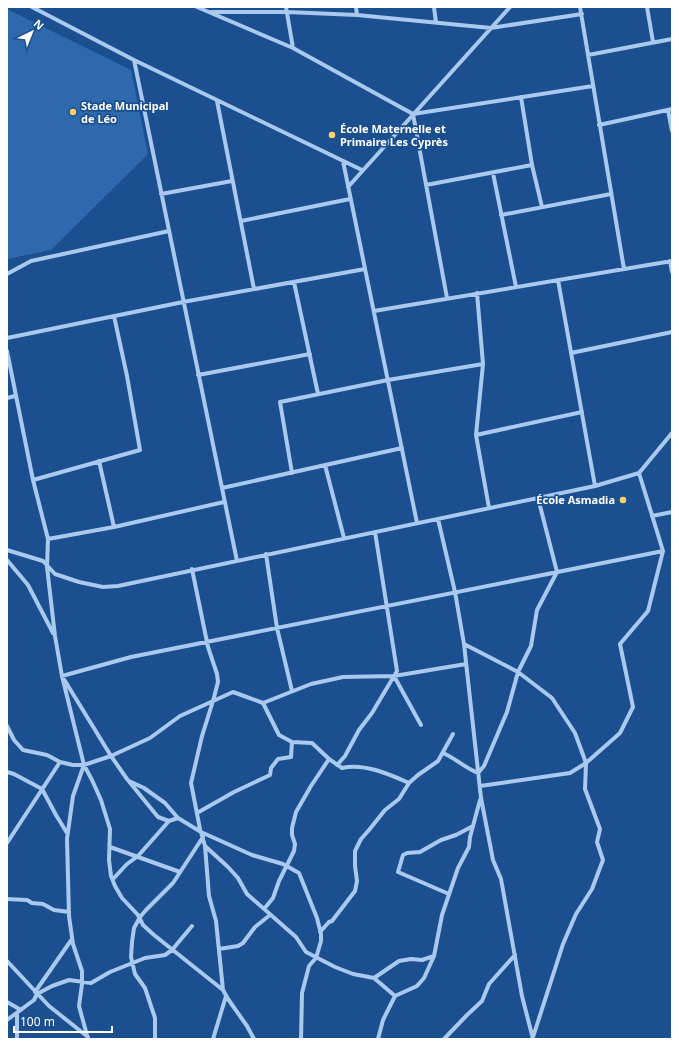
<svg xmlns="http://www.w3.org/2000/svg" width="679" height="1046" font-family="'Noto Sans',sans-serif">
<style>
.green{fill:#2e69ad}
.lines{fill:none;stroke-linecap:round;stroke-linejoin:round}
.street{stroke:#a9c9ee;stroke-width:4}
.poi-dot{fill:#ffd166;stroke:#1b4f8f;stroke-width:1.5}
.labels{text-anchor:middle;stroke-width:3.5;stroke-linejoin:round;paint-order:stroke}
.poi-label{font-size:11px;font-weight:bold;fill:#fff;stroke:#1b4f8f;text-anchor:start}
</style>
<rect width="100%" height="100%" fill="#1b4f8f"/>
<!-- green -->
<path class="green" d="M7,9l124,61 17,84 -97,96 -44,9z"/>
<g class="lines">
<!-- street -->
<path class="street" d="M32,7l102,53 228,110
M197,7l96,41 120,66 180,-28
M286,7l7,41
M356,7l1,8
M434,7l2,16
M580,7l44,262
M647,7l6,35
M211,12h76l70,3 134,13 91,-14
M588,55l84,-16
M134,60l103,501
M521,97l11,68 10,42
M217,101l37,188
M668,110l4,21
M413,114l34,184
M599,125l73,-16
M343,161l74,362
M493,173l23,114
M426,185l106,-20
M348,187l162,-180
M161,194l71,-13
M501,215l110,-21
M241,221l109,-22
M670,261l2,11
M7,274l24,-13 138,-30
M558,280l37,206
M294,282l24,112
M477,293l6,71 -7,71 13,73
M374,311l298,-50
M7,338l176,-36 182,-33
M7,351l26,129 15,59 -1,28 8,69 7,40 22,89 -11,31 -6,43 2,77 4,28 9,27v13l-3,22 9,33
M571,353l101,-21
M198,375l112,-21
M7,398l8,-2
M476,435l106,-23
M99,461l15,66
M325,465l19,73
M292,473l-12,-71 108,-22 95,-16
M33,480l107,-30 -13,-74 -13,-60
M222,488l180,-40
M652,516l20,-4
M438,519l17,73 9,52 17,154 12,62 8,19 21,117 11,43
M48,539l66,-12 110,-25
M7,550l36,11 12,13 24,8 24,5 15,-1 477,-100 44,-13 33,-40
M266,554l11,74 15,63
M7,560l21,25 25,48
M192,569l16,78 9,27 1,8 -5,19 -11,35 -11,47 9,46 5,17 4,50 7,25 7,69 5,9 19,27 7,13
M464,644l54,28 34,26 23,35 11,30 -1,26 15,40 -3,13 6,18 -11,29 -16,25 -13,30 -30,93
M394,676l27,49
M263,703l16,32 13,7 20,1 17,16 13,9c22,-5 47,6 67,15
M7,726l7,14 9,10 24,5 13,7
M443,753c12,5 22,15 35,20l6,-7 23,-54 11,-40 13,-26 6,-36 20,-38 -19,-74
M84,765l8,15 9,20 9,29 -1,31 2,16 4,10 7,12 16,17 5,10 11,10 69,55
M337,765l8,-9 14,-26 13,-17 25,-42 -22,-139
M7,772l7,2 28,15 14,26 11,18
M129,781l15,7 21,15 13,15 23,14 51,23 31,9 16,9 18,45 4,16v7l-5,17 -7,8 -7,27 -1,46
M480,786l90,-13 16,-10 34,-30 13,-26 -13,-63 28,-33 15,-60 -24,-78
M197,813l37,-21 36,-17 1,-7 7,-9 13,-2 1,-15
M178,818l-9,3 -11,-4 -31,-38 -16,-23 -49,-80 69,-19 532,-106
M7,843l53,-81 13,3h11l27,-9 39,-18 30,-22 53,-24 30,11 48,-19 32,-7 51,-1 72,-12
M205,846l23,21 10,11 9,16 49,43 10,15 29,15 18,7 21,4 21,18
M110,847l70,25
M113,879l14,-15 11,-8 31,-35
M449,894l-51,-22 5,-17 4,-2 13,-1 21,-12 15,-5 17,-9
M7,899l20,1 5,3 11,1 11,6 15,2
M264,909l9,-11 6,-17 15,-30 1,-7 -3,-9v-7l4,-16 15,-26 18,-27
M320,932l9,-10 3,-1 23,-30 2,-10 -2,-15v-15l6,-12 8,-9 16,-20 14,-11 10,-16 9,-8 20,-14 15,-27
M219,949l19,-3 5,-3 12,-16 15,-12
M7,961l42,45 39,31
M374,978l25,-17 12,-2 11,1 12,-4
M35,992l37,-53
M7,1002l14,8
M17,1013v26
M7,1020l27,-20 3,-6 15,-8 17,-6 22,3 19,-11 35,-14 20,-3 7,-5 20,-24
M155,1039v-21l-10,-30 -10,-14 -4,-17 1,-15 2,-14 6,-11 6,-7 27,-27 30,-46
M213,1039l13,-43
M378,1039l5,-19 12,-24 22,-10 7,-8 10,-22 8,-41 16,-47 11,-21 1,-10 10,-37
M444,1039l23,-24 15,-14 7,-17 26,-29"/>
</g>
<!-- markers -->
<g class="poi-dot">
<circle cx="73" cy="112" r="4"/>
<circle cx="332" cy="135" r="4"/>
<circle cx="623" cy="500" r="4"/>
</g>
<g class="labels">
<!-- poi labels -->
<g class="poi-label">
<text x="81" y="110">Stade Municipal<tspan x="81" dy="13">de Léo</tspan></text>
<text x="340" y="133">École Maternelle et<tspan x="340" dy="13">Primaire Les Cyprès</tspan></text>
<text x="615" y="504" text-anchor="end">École Asmadia</text>
</g>
</g>
<!-- border -->
<rect width="679" height="1046" fill="none" stroke="#ffffff" stroke-width="16"/>
<!-- north arrow -->
<g transform="translate(32 32) rotate(43)" stroke="#1b4f8f" stroke-width="3" paint-order="stroke">
<path d="M0-3L7 15L0 10L-7 15Z" fill="#ffffff"/>
<text y="-6" font-size="11" font-weight="bold" text-anchor="middle" fill="#ffffff">N</text>
</g>
<!-- scale -->
<path d="M14 1026v6h98v-6" fill="none" stroke="#ffffff" stroke-width="2"/>
<text x="20" y="1026" font-size="12" fill="#ffffff" stroke="#1b4f8f" stroke-width="3" paint-order="stroke">100 m</text>
</svg>
